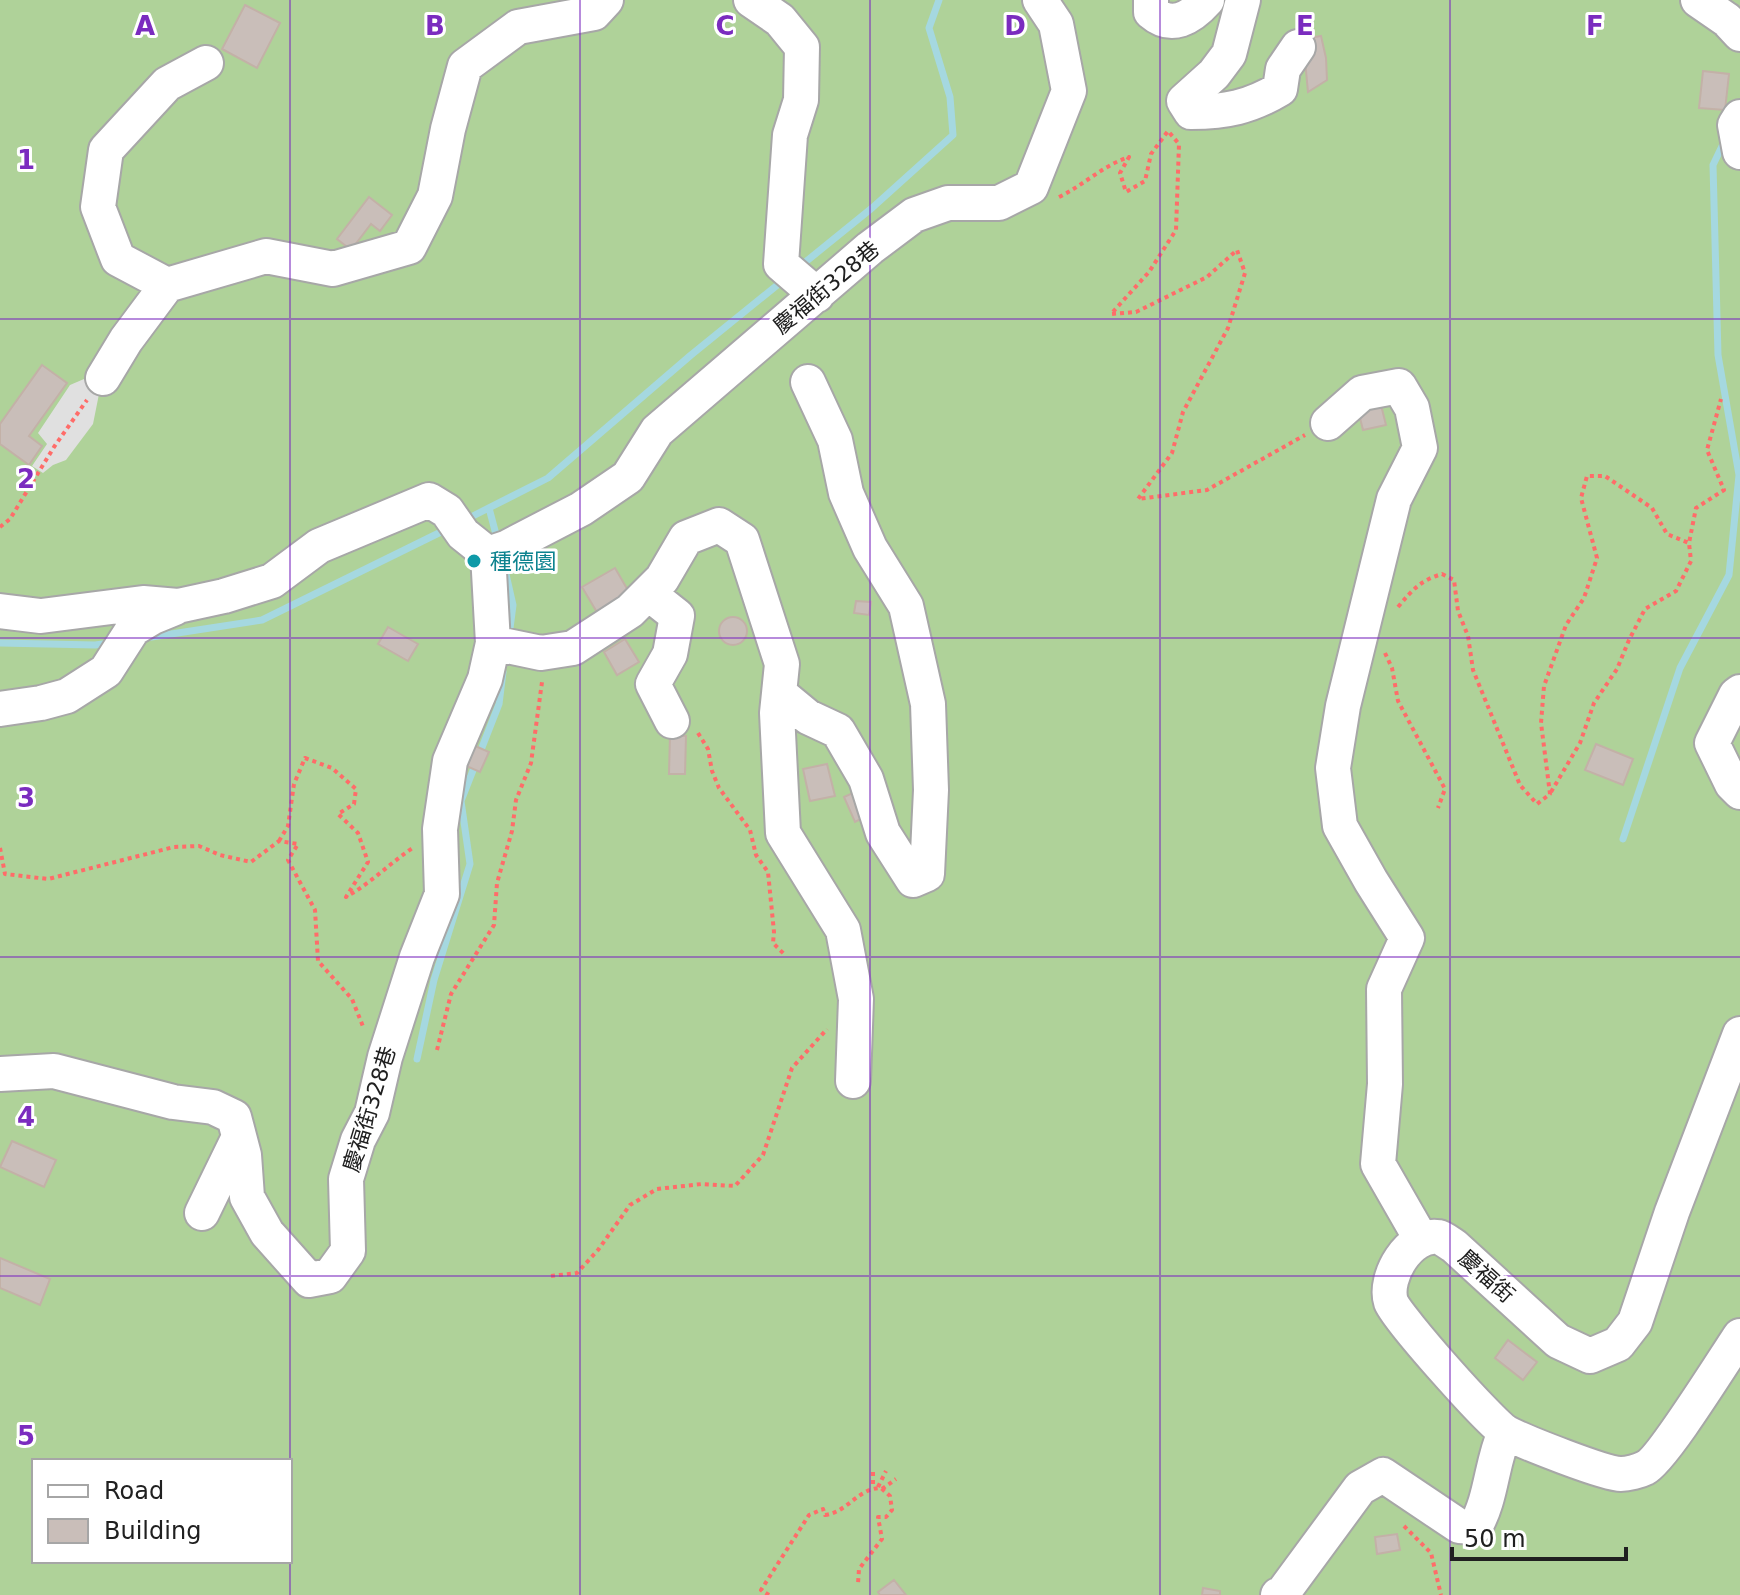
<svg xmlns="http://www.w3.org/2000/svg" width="1740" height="1595" font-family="'DejaVu Sans','Noto Sans TC',sans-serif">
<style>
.forest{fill:#afd299;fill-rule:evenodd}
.parking{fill:#e0e0e0}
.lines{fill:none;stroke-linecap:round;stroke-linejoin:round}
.stream{stroke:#a5d8e0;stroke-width:7}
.building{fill:#c9beb9;stroke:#c3b1a7;stroke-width:2}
.minor-casing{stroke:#a7a7a7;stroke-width:38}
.path{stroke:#ff6c69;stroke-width:4;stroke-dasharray:4 4;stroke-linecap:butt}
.minor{stroke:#fff;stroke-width:34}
.grid{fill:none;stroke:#7b2cbf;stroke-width:2;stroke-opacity:0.55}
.culture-dot{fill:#0f9aa8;stroke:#fff;stroke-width:3}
.labels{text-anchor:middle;stroke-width:6;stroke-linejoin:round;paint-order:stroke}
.street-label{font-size:22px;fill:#202020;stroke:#fff}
.culture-label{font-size:22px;fill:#0d838f;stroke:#fff;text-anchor:start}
.grid-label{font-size:26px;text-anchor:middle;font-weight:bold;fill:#7b2cbf;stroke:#fff;stroke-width:6;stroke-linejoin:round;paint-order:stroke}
</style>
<rect width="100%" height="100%" fill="#f1ece6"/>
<!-- forest -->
<path class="forest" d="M0,0h1740v1595h-1740zM34,1461h256v100h-256z"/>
<!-- parking -->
<path class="parking" d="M84,379l15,15 -6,30 -27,36 -13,5 -10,8 -11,-7 15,-22 -9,-11 32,-48z"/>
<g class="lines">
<!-- stream -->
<path class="stream" d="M798,268l74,-60 81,-73 -3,-38 -21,-69 10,-28
M489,508l9,34
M465,520l83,-42 143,-123 95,-77
M505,570l8,35 -4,31
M145,638l117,-18 185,-91
M0,643l95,2 15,-2
M1623,839l57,-171 49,-93 10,-100 -21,-120 -5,-190 12,-25
M417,1059l17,-79 36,-116 -9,-63 38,-97 4,-32"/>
</g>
<!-- building -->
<path class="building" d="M245,5l35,18 -23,45 -35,-19z
M1321,36l5,22 1,22 -19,12 -5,-53z
M1703,71l26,3 -4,36 -26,-2z
M369,197l23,18 -12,16 -9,-7 -20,26 -14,-11z
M42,365l25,18 -38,53 13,10 -13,19 -29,-21v-20z
M1379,397l7,28 -23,5 -7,-28z
M615,568l18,31 -32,20 -19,-32z
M856,601l15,1 -2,13 -15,-2z
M719 631a14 14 0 1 1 28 0a14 14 0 1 1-28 0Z
M388,627l30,17 -10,17 -30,-17z
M625,639l14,23 -22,13 -13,-23z
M670,735l16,1 -1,38h-16z
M1596,744l37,15 -10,26 -38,-15z
M473,745l16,7 -9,20 -16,-7z
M827,764l8,32 -25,5 -7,-32z
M857,791l12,24 -14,7 -11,-25z
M12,1141l44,19 -12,27 -44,-20z
M0,1258l50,21 -10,26 -40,-17z
M1508,1340l29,22 -14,18 -28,-22z
M1397,1534l3,16 -23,4 -2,-17z
M894,1580l12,15h-26l-2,-3z
M1203,1588l17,3v4h-18z"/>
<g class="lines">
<defs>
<path id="minor" d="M751,0l29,20 22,27 -1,53 -11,35 -9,129 36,31
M1151,0v12c21,18 40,6 56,-12
M1243,0l-14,54 -15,20 -30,27 7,11c35,0 59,-5 89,-23l3,-20 15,-22
M1698,0l29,20 13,14
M206,63l-39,21 -61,66 -8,57 20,52 49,26 99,-29 67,13 76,-22 26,-51 13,-67 17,-63 53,-39 76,-14 12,-13
M1740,117l-5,8 5,27
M103,378l23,-38 41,-55
M1328,423l34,-30 37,-7 13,22 8,40 -26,51 -51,207 -10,62 7,58 31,55 36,57 -23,51 1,95 -7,80 43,75
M648,593l29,23 -7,38 -17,30 19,37
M0,611l41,5 102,-13 35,3 46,-10 48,-15 47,-35 110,-46 18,11 16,23 25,20 18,-6 75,-39 47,-32 29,-46 213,-183 44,-33 34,-12h51l32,-16 38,-96 -13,-67 -16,-24
M493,643l48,10 32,-5 57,-37 32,-32 24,-41 33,-13 23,15 40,124 -5,49 6,120 60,97 13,69 -3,82
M1740,692l-4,3 -24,48 20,41 8,8
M779,693l29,24 30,14 28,48 17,54 30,47 14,-6 4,-84 -3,-86 -22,-98 -36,-58 -24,-55 -11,-53 -27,-58
M0,709l41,-6 26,-7 39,-25 27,-42 20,-12 22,-9
M1740,1034l-68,178 -37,110 -17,22 -28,12 -32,-15 -104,-95c-5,-3 -11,-8 -16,-9 -28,-4 -55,40 -47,65 6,16 101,123 116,131 17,9 98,41 114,41 7,0 18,-3 24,-6 17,-8 80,-110 95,-132
M0,1074l54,-3 119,31 40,5 21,10 10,38 3,42 20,36 42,47 21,-4 18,-25 -2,-72 12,-39 14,-27 13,-56 32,-100 25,-63 -2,-65 10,-68 35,-82 8,-36 -5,-89
M202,1213l37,-76
M1278,1595l4,-1 78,-106 23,-13 76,51 16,1c17,-29 16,-64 30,-95"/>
</defs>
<!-- minor casing -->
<use href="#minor" class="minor-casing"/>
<!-- path -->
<path class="path" d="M1059,197c25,-12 43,-31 70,-40l-9,16 6,19 19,-11 6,-27 17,-23 11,13 -3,86 -27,42 -38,42 25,-2 71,-35 30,-27 8,23 -17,55 -45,84 -11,41 -34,46 69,-9 98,-55
M0,527l10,-8 44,-72 33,-47
M1398,607c14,-17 23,-27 44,-33l12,6 4,31 10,25 5,34 47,115 17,19 13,-10 -9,-71 3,-37 22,-61 18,-27 13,-40 -16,-60 6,-22h18l47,32 15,26 22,9 7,-35 28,-18 -17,-40 14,-51
M1385,653l7,15 6,33 47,88 -7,19
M698,733l10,16 4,22 7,17 31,42 6,25 12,17 6,60 -1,11 12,12
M1551,792l29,-49 14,-40 23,-34 12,-29 16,-31 31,-18 15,-30 -2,-18
M279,841l9,-15 6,-42 11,-26 27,10 24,21 -2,15 -16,10 20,19 10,29 -22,35c25,-14 44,-34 68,-50
M0,848l5,26 43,5 126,-32 25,-1 21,9 31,7 28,-21 19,3 -10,16 27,50 3,51 34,38 12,30
M437,1050l14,-56 43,-69 3,-42 15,-52 4,-31 15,-37 11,-81
M551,1276l26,-3 21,-23 32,-45 27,-16 45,-5 33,2 28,-31 29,-87 35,-39
M873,1472v16
M878,1487l8,-16
M882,1489l14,-10
M1404,1526l27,27 10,42
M769,1595l-8,-5 48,-75 14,-6 2,6c23,-3 33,-27 56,-27l9,8 2,14 -6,7h-8l4,22 -23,30 -1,15"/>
<!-- minor -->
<use href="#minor" class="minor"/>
</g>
<!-- grid -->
<path class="grid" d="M290,0v1461M580,0v1595M870,0v1595M1160,0v1595M1450,0v1595M0,319h1740M0,638h1740M0,957h1740M0,1276h1740M290,1461v100M290,1561v34"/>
<!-- markers -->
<circle class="culture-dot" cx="474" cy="561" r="8"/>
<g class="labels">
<!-- street labels -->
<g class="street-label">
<text transform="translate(826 287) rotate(-40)" y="8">慶福街328巷</text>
<text transform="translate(369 1109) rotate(-73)" y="8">慶福街328巷</text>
<text transform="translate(1487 1276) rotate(42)" y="8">慶福街</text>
</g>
<!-- culture labels -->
<g class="culture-label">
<text x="490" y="569">種德園</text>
</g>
</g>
<g class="grid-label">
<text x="145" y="35">A</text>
<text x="435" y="35">B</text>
<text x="725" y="35">C</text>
<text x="1015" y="35">D</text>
<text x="1305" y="35">E</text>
<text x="1595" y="35">F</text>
<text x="26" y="169">1</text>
<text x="26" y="488">2</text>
<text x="26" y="807">3</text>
<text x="26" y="1126">4</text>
<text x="26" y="1445">5</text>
</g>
<!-- legend -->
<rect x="32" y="1459" width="260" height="104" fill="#ffffff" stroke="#a6a6a6" stroke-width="2"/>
<rect x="48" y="1485" width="40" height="12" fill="#ffffff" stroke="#a6a6a6" stroke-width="2"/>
<text x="104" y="1499" font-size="24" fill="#202020">Road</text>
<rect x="48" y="1519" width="40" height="24" fill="#c9beb9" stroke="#a6a6a6" stroke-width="2"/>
<text x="104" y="1539" font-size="24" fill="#202020">Building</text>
<!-- scale -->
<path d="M1452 1547v12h174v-12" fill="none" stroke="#202020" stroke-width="4"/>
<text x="1464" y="1547" font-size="24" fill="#202020" stroke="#ffffff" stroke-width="6" paint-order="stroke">50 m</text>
</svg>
